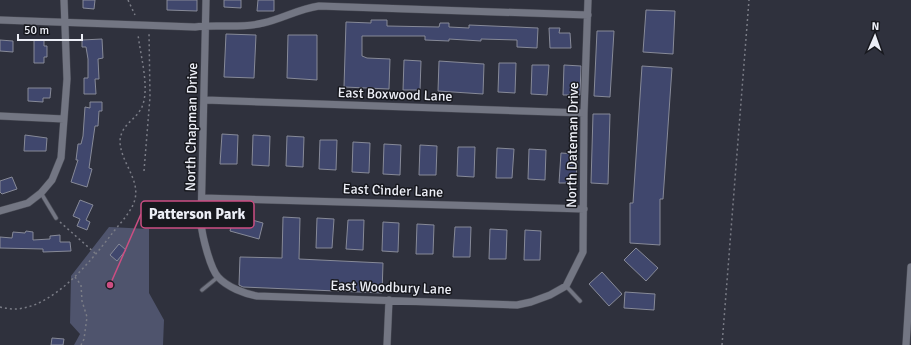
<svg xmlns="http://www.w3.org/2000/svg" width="911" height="345" font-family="Signika,sans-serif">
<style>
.green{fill:#4f546d}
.building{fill:#40476d;stroke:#878a98}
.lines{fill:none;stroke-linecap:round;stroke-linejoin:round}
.lane-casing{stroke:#4a4c56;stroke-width:5}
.street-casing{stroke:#4a4c56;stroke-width:8}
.path{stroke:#7a7c86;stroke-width:1.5;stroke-dasharray:2 3;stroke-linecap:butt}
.lane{stroke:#737683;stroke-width:3.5}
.street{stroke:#737683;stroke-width:7}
.labels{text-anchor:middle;stroke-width:3;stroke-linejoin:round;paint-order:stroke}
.street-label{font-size:14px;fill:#eceef6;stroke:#18191f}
.leader{fill:none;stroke:#cc4e82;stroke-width:1.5}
.callout-dot{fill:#cc4e82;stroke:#18191f;stroke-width:1.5}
.callout{fill:#18191f;stroke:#cc4e82;stroke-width:1.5}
.callout-label{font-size:15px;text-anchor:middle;font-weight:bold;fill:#eceef6}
</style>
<rect width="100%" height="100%" fill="#2f313d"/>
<!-- green -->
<path class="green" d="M109,227l40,2v64l15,27 -1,25h-89l6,-11 -10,-11 1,-47z"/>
<!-- building -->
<path class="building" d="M83,0h12l-1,9 -11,-1z
M167,0h30v11l-30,-1z
M224,0h17v8l-17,-1z
M258,0h16v11h-17z
M646,10l29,1 -2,43 -30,-2z
M371,20h16v6l52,1 1,-4h9v4l20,1v-3l69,3 -1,20 -20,-1v-7l-36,-1v2l-32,-2v2l-24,-1v-4h-63v20l5,2 23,1 -1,30 -45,-2 2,-65 25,1z
M549,28h11l-1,5h11l1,15h-21z
M597,31h17l-4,66 -16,-1z
M226,34l30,1 -2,43 -30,-1z
M288,35h29v45l-30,-2z
M102,39l1,19 -5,1 1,20h-4l1,15h-12v-16h4v-19l-2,-12h-4v-7z
M0,40l13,1v11l-13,-1z
M34,40h10v6h3v11h-3v6h-10z
M404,60l17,1 -1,29h-17z
M439,61l45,3 -1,30 -45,-3z
M499,63h17l-1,30 -17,-1z
M532,65h17l-2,30 -16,-1z
M564,65l17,1 -1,29h-17z
M642,66l30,2 -9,131h-3v46l-30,-2v-40h3z
M28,88h23l-1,10h-7v4l-15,-1z
M90,102h12v9h-3l-1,15h-3l-6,42 3,1 -5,18 -16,-5 7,-22h-2l2,-16h3l2,-8 2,-29 5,1z
M593,114h17l-2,70 -17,-1z
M222,134l16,1 -1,29h-17z
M25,135l22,3 -1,13h-22z
M253,135l17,1 -1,30 -17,-1z
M287,136l17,1 -1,30 -17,-1z
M320,140h17l-1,30 -17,-1z
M353,142l17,1 -1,30 -17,-1z
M384,144l17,1 -1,30 -17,-1z
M420,145l17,1 -1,29h-17z
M458,147h17l-1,30 -17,-1z
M497,148l17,1 -2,29h-16z
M529,149l17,1 -1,30 -17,-1z
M561,153l16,1 -1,29h-17z
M12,177l5,12 -15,5 -2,-2v-11z
M80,200l13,5 -7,15 4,2 -3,8 -10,-4 3,-7 -7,-3z
M234,215l29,8 -4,16 -29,-8z
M283,217l17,1 -1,41 84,4 -1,30 -139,-6 -4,-2 1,-28 42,1z
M317,218l17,1 -2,29h-16z
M348,220h16l-1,30 -17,-1z
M383,222l16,1 -1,29 -16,-1z
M417,224l17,1 -1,29h-17z
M455,227h16l-1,30h-17z
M490,229l17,1 -1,29h-17z
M525,230l16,1 -1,29h-16z
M26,231l7,1v8l17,-1v-3l10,-1v7h10l1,9 -28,1v-3l-43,-1v-11l12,1 1,-6 12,1z
M119,244l7,6 -9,11 -7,-6z
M636,248l22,20 -12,13 -22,-21z
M602,272l20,22 -13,12 -20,-22z
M625,292l30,2 -1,16 -30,-2z
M52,338l12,1 -1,6h-12z"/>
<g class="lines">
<defs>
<path id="lane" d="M41,193l15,25
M566,286l14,15
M202,290l16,-13"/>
<path id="street" d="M206,0l-5,223c1,12 9,45 17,54 9,10 27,17 39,19l260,9 14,-3 19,-7 16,-9 17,-34 1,-139 4,-113
M0,20l195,7c22,-3 46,2 68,-4 19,-4 35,-14 56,-17l269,9
M205,100l379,13
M0,116l64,3
M202,198l382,11
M0,211l28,-8 13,-10 11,-13 9,-22 6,-79 -3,-79
M387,345l2,-45
M906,345l5,-78"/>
</defs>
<!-- lane casing -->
<use href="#lane" class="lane-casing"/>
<!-- street casing -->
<use href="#street" class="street-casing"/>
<!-- path -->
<path class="path" d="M128,0l7,15
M144,171l6,-74 -1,-65
M60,222l36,32
M75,277l6,8 1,16 5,16 -3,22 -3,6
M0,307c5,1 10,2 15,2 38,-1 75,-47 96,-74 8,-11 21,-23 24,-36 5,-20 -15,-38 -15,-58 1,-16 14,-20 21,-32 10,-19 -1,-54 -3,-75
M722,345l27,-345"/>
<!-- lane -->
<use href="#lane" class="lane"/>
<!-- street -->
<use href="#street" class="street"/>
</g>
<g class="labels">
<!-- street labels -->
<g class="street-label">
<text transform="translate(395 94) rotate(2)" y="5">East Boxwood Lane</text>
<text transform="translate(191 127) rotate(-89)" y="5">North Chapman Drive</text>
<text transform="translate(572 145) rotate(-89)" y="5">North Dateman Drive</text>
<text transform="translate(393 190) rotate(2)" y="5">East Cinder Lane</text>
<text transform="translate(391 287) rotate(2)" y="5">East Woodbury Lane</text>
</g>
</g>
<!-- callouts -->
<path class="leader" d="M110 285L141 214"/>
<circle class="callout-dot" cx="110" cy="285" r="4"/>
<rect class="callout" x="141" y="201" width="113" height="27" rx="4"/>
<g class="callout-label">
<text x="197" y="219">Patterson Park</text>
</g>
<!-- north arrow -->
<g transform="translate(875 36) rotate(2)" stroke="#18191f" stroke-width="3" paint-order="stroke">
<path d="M0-3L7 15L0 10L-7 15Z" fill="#eceef6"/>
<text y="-6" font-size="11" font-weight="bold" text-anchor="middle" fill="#eceef6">N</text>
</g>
<!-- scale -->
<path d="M18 34v6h64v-6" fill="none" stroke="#eceef6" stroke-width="2"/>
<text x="24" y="34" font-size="12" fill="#eceef6" stroke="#18191f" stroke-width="3" paint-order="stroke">50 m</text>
</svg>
